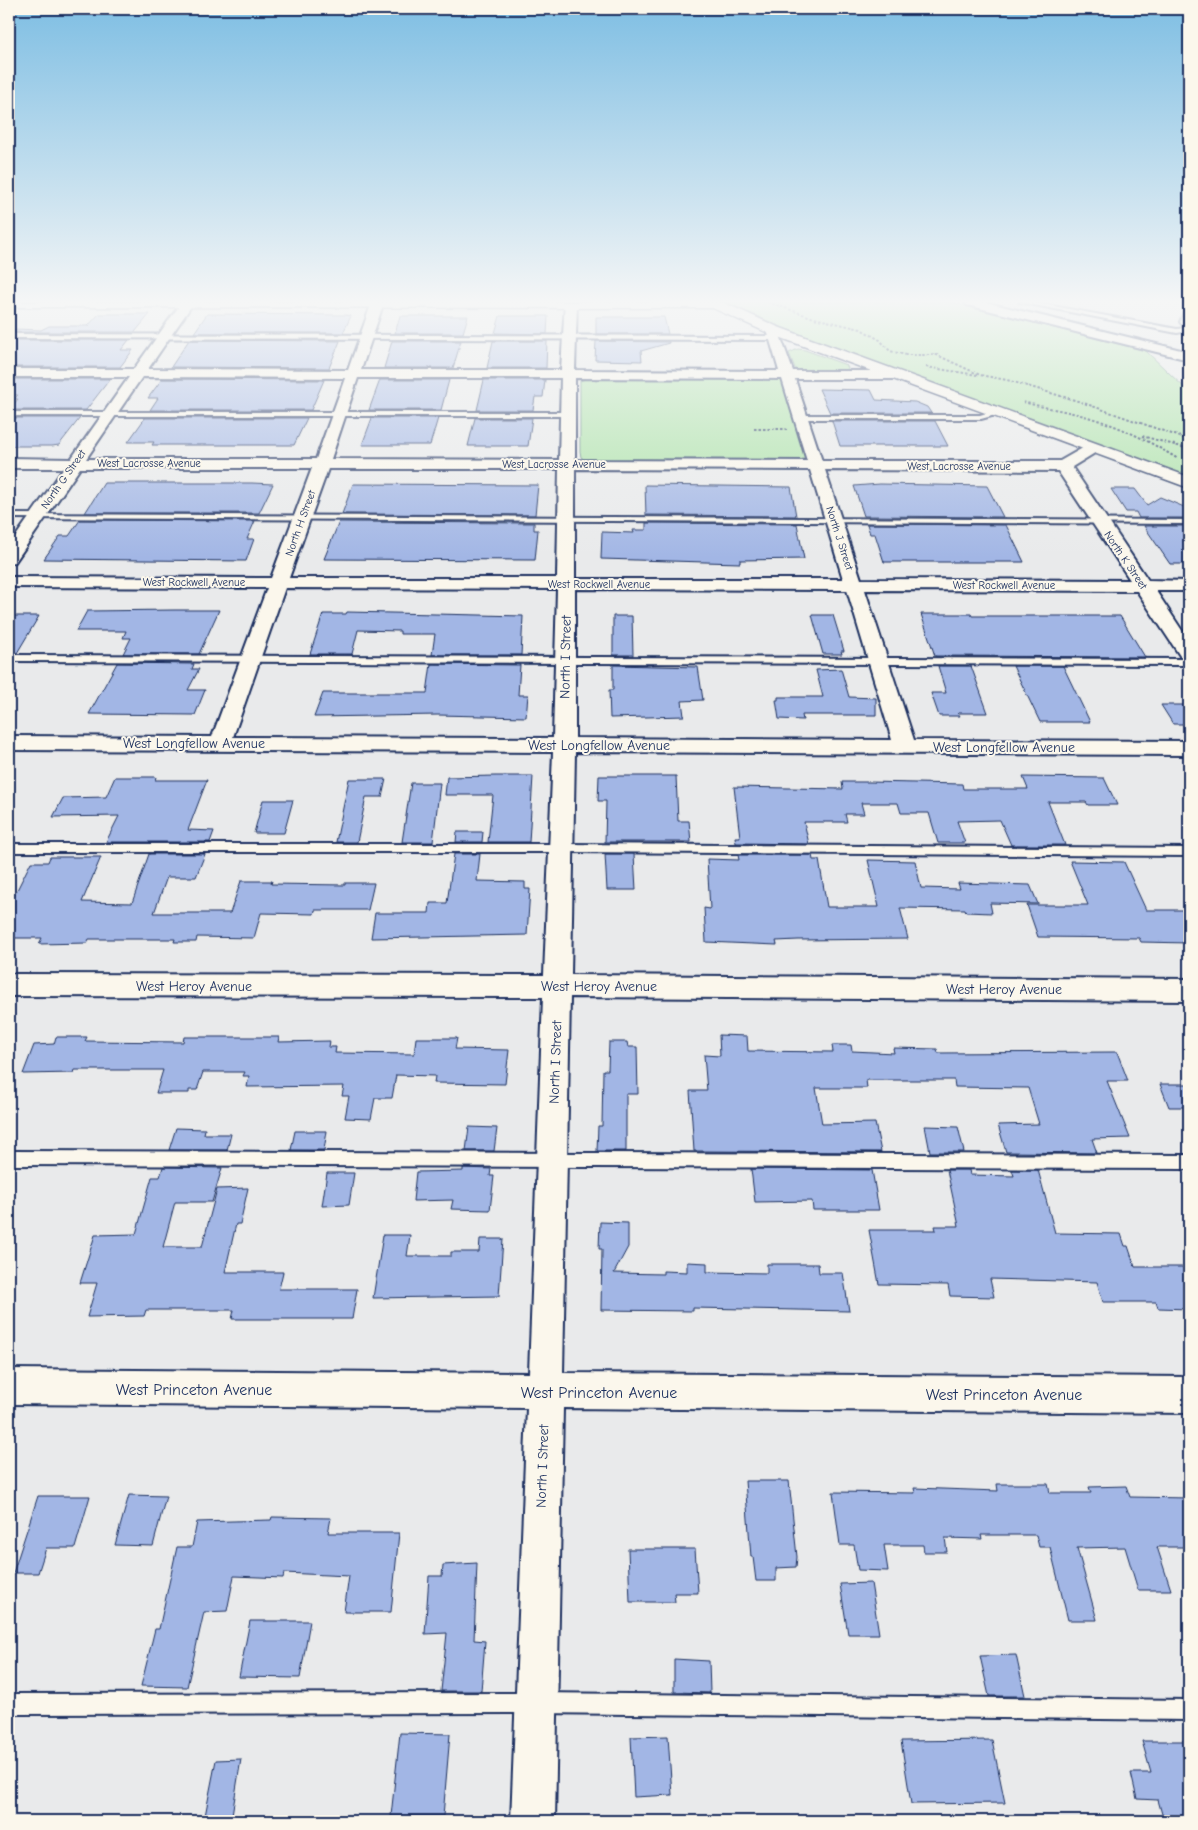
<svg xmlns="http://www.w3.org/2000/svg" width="1198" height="1830" font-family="'Comic Neue',sans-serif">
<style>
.green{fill:#aae2a6;stroke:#628882}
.building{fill:#a2b6e5;stroke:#1b2f5e}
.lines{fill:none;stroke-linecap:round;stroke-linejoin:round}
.service-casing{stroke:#1b2f5e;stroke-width:4}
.minor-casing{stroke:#1b2f5e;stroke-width:4}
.tertiary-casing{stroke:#1b2f5e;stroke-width:3}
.secondary-casing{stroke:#1b2f5e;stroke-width:3}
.path{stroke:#1b2f5e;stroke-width:2;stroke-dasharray:2.5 2;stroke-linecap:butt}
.service{fill:#fbf7ec;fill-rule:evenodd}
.minor{fill:#fbf7ec;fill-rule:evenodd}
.tertiary{fill:#fbf7ec;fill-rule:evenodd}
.secondary{fill:#fbf7ec;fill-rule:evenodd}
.labels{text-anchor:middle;stroke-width:4;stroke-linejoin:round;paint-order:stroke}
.far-street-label{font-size:11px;fill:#1b2f5e;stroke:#fbf7ec}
.street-label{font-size:14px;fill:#1b2f5e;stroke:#fbf7ec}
.near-street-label{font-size:16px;fill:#1b2f5e;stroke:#fbf7ec}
</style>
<rect width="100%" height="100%" fill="#e9eaeb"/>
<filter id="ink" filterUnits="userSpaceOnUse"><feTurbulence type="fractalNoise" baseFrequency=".02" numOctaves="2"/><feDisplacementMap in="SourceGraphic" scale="10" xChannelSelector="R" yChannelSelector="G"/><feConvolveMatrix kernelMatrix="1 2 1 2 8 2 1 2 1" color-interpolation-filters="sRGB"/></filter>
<g filter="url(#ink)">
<!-- green -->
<path class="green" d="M725,302h225l196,49 43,41v85l-401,-147z
M798,349l7,1 41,15 2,3 -1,3h-51l-7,-18z
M588,378l189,1 6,3 23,75 -7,4 -215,-2 -3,-2 -1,-6v-70z"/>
<!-- building -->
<path class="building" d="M99,314h51l-15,18h-123l3,-3 26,1 8,-4h39z
M207,314l138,1 6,1 -8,17h-149z
M400,316h68l-5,17h-68z
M500,316h48l-1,18 -52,-1z
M596,317h68l4,17h-72z
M9,340h120l-8,10h12l-13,17h-111z
M189,340l151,1 -11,27 -158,-1z
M392,341h69l-8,27h-69z
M493,341h54l-1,27h-59z
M596,341l73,1v1l-28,8 1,10 -47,-1z
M9,379h101l-24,31h-77l9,-11h-4l4,-4h-9z
M162,379l162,1 -13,30h-161l8,-12h-10z
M380,380h69l-8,30h-72z
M484,380h61l-2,17h-8l-2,13h-56z
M819,389l52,1 5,10 39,2 12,5 4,6h-101z
M9,418h71l-21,27 -7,1h-43z
M145,418h162l-13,27h-142l2,-3h-26z
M372,418h66l-8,27h-68z
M475,418h57l-4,28h-60z
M832,421h103l13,25h-108z
M104,483h148l21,1 -14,29h-174z
M353,484l185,1 -3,30 -193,-1z
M880,484l107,2 16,31 -139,-1 -10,-30z
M645,485l146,2 5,29 -150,-1z
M1111,489h24l12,16 13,-8 29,12v9h-50l-3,-6h-10z
M80,520l175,1 -8,18h7l-8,22 -202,-2 16,-23h9z
M339,522l195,1v7h4l-3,30 -211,-1z
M646,523l151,1 7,35 -64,1v3l-139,-4 1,-27 32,1 -1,-3h13z
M867,524l139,1 18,37h-140l-9,-28h-5z
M1144,526h45v38h-19z
M174,610h45l-20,44h-76l8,-16h-8l3,-7h-50l11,-20z
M347,612l176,4 -2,39h-89l3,-21h-35v-3l-42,-1 -6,24h-42l13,-40h23z
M921,614h50l1,2h148l25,41 -210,-1z
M812,615h21l11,36h-3l1,3h-19z
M9,616h30l-22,37h-8z
M613,616h19l1,39h-20z
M117,663l77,1 -2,5h7l-11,21h17l-10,25 -106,-1z
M431,664l89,1 -2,30h10l-2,22 -88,-2 -124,2 9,-24h104z
M613,665l85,2 5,33 -21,1 2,15 -74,2 -1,-28h4z
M938,666h33l17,47h-30l2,3h-21l-8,-23h15z
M1013,666h50l27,56h-50z
M841,669l8,28 27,1v17h-74l1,5 -24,-1 -3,-19h2v-3h45l-7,-27z
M1161,705h23l5,9v10h-16z
M495,776h38l-4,66h-41l5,-47h-48l2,-18z
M599,776h77l2,45h11l2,21h-86l1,-41h-8z
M115,777h41l-1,3h52l-19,50 26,1 -4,11h-104l13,-26 -66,1 10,-19 43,-1z
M1023,777l81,1 13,27h-29l-2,-3h-38l17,43h-54l-11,-25 -43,1 8,22h-27l-9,-30h-28l-3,-10h-37l3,11h-19l2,8h-43l5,22 -73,-1 -1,-6h5l-6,-50 109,2 -1,-7h27l93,2 1,5h65z
M349,779h37l-4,18h-16l-9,45h-21z
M411,783h29l-7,59h-31z
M263,800h30l-9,33h-30z
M457,832h26l-1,10h-26z
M149,854h56l-9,23h-29l-13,36h76l11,-32h31l-1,3 74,1v-2h29l-6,27h-53l-1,4 -53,-1 -7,25 -57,-1 -1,5h-22l1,-3h-86l-2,4 -48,1 3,-6h-33v-32l22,-44h17l2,-5h51l-19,45 50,1z
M454,854h26l-3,27 48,1v7h5l-3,46 -156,3 4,-25h54l1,-10h17z
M605,854h29l2,36h-29z
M738,855h74l1,5h6l8,47h52l-11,-47 47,1 6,27 39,1 -2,-6 72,2 8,19 -48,-1 2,10 -26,-1 -1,-3 -65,-1 8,31 -110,1 -22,1 1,4 -71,-3 -2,-34 6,1 -3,-50 32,1z
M1070,861l54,1 22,48h43v33l-48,-1 -2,-4 -101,-1 -11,-32h61z
M719,1035l28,1 1,15 85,1 -1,-7h19l1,6 42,2 -1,-5 44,1 1,4 179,-1 11,29h-21l23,57 -38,1 5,14 -91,-1 -8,-27 41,-1 -11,-36 -73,-1 -1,-7h-88l1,8h-51l6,36 53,-1 6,29 -187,-1 -4,-60h17l-3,-36 16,1z
M56,1037h31l-2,4 98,1 1,-5h95l-1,5 52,-1 -1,6h7l-1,6 79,1 2,-16h41l-2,11 54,1 -4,34 -71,-1 1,-7 -39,-1 -4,23h-17l-4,21 -26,-1 4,-22h-7l2,-10 -97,1 2,-11h-6l2,-4h-42l-6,18h-8v3h-33l7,-23h-88l-1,3 -51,1 11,-29 20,-1z
M609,1042h18l1,5h9l1,47h-12v57h-29l1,-25h4l1,-56h5z
M1160,1084h29v23h-20z
M925,1126l33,1 6,25h-34z
M469,1127l28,1 -3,23h-28z
M176,1128l29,1 -1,5h27l-4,16h-58z
M295,1131h32l-3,19h-33z
M163,1167l59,1 -10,34h-37l-12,45h39l15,-58 31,-1 -8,36h-4l-11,48h58l-4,17h78l-5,30h-120l2,-9h-88l-2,6 -57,1 10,-34h-17l15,-48 41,-1 16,-57h8z
M463,1168l28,1 -1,7h4l-4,34 -39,-1 2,-9 -40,1 3,-29 47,-1z
M751,1169l121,1 7,40h-66l-1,-9 -57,1z
M947,1170h22l1,5 44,1 -2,-6h26l17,63 66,1 4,12h3l7,21h54v42l-31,-1 -2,-6h-53l-6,-20 -107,-3 4,18 -44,-1 -2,-11 -69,-1 -10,-54h67l-1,-4h24z
M327,1173h27l-5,32 -27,1z
M600,1222l28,1v24l-14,26 49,1v-3l24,1v-10l20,1v9l60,1v-9h51l1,9h24l6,38 -156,-3v3l-92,-1 1,-61h-3z
M383,1235h27l-3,21h44v-4h28l1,-13h23l-4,57 -126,2z
M745,1481h44l8,76 -1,10 -20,1v13h-20l-3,-24h-2z
M997,1484h51l2,9h41l-2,-6 37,-1 4,11 59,1v49h-32l14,43h-33l-13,-43 -48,1 20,72h-29l-18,-73h-11l-3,-12h-55l1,4 -37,-1 2,14h-23l-1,-7h-39l4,26 -30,-1 -4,-25h-14l-7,-53 82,1 -1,-5 84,3z
M129,1495l37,1 -13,50 -38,-1z
M38,1496h52l-15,52h-29l-8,25h-25z
M272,1517l59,1 -3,15h71l-8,79h-47l5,-36 -65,-3 -1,5 -49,-2 -7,35 -23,1 -17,75 -46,-1 14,-57h4l18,-82h15l5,-25 74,-2z
M628,1549h67l3,44h-24l1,9h-45z
M477,1563l-3,77 11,1 -4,50h-40l6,-58 -22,1 4,-58h13l1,-11z
M871,1583l8,51h-31l-8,-50z
M250,1621h60l-10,57 -61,-1z
M1016,1655l9,41h-36l-9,-40z
M674,1659l35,2 1,32 -36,-1z
M400,1733l50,1 -7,82h-52z
M668,1736l4,59 -38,2 -3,-60z
M992,1740l13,63 -94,1 -10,-63z
M1142,1741h47v80h-25l-6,-21 -21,-1 -6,-26h20z
M241,1759l-10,62h-27l12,-61z"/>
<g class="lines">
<defs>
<path id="service" d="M1019,302h12l146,27 8,-1 -5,-6 6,-16 3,-2v9l-3,9 3,3v6l-12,2z
M9,334l766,2 3,2 -3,2 -766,-2z
M996,410l4,2 -1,2 -18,5h-180l-4,-2 4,-2h179z
M9,412h559l4,2 -4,2h-559z
M9,514l1180,6v4l-1180,-6z
M9,655l1180,4v6l-1180,-4z
M9,844h552l628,4v8l-628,-4h-552z
M9,1151l1180,4v14l-1180,-4z
M536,1693l653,7v20l-653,-7 -527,1v-20z"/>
<path id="minor" d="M182,302h12l-46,67 200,1 24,-68h12l-23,68h200l4,-68h12l-2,68 204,1 -12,-41 2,-3h8l16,44h102l7,4 -7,4h-100l27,82h238l28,-16h10l3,3 -3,3 -26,16 76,113 41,1v10h-33l33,50v20l-7,-2 -45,-68 -272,-1 49,150 275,1v14l-614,-3 -4,223 618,4v22l-619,-4 -7,376 626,4v36l-626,-5 -8,413h-44l16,-413 -518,-4v-35l520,4 14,-376 -534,-1v-22l535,1 9,-223 -544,-2v-14l203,1 55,-149 -258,-1v-10l262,1 41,-110h-232l-65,94 -6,1v-17l55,-78h-55v-10l62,1 58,-82h-120v-8h125zM142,377l203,1 -29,81h-230zM358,378h203l-2,82 -228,-1zM575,378l207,1 25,82 -232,-1zM328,469h231l-2,109h-268zM575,469l235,1 33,109h-268zM825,470l233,1 72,109 -269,-1zM285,588l272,1 -4,149 -320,-1zM575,589l272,1 45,150 -317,-2z
M965,302h20l204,50v8l-222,-55z"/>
<path id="tertiary" d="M9,302h710l2,2 -7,4 -705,-1z"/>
<path id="secondary" d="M704,302h18l56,25 411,150v11l-421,-155 -62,-28z"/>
</defs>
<!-- service casing -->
<use href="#service" class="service-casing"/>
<!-- minor casing -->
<use href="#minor" class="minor-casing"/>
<!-- tertiary casing -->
<use href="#tertiary" class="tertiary-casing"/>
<!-- secondary casing -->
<use href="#secondary" class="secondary-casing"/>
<!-- path -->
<path class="path" d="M768,302l46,16 47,11 19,11 10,11 16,4h31l43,20 27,5 74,22 108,38
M926,367l51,8
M1023,402c22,6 46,9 68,16 31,9 60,24 87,41
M754,429h33
M1142,436l47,13"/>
<!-- service -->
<use href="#service" class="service"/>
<!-- minor -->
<use href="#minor" class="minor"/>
<!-- tertiary -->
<use href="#tertiary" class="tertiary"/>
<!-- secondary -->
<use href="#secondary" class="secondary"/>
</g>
</g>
<!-- sky -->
<linearGradient id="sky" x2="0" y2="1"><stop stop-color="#7ebee3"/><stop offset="0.54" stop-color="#f5f6f6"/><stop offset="1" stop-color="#f5f6f6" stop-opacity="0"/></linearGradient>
<rect width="1198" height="558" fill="url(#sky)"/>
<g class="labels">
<!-- far-street labels -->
<g class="far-street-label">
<text x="149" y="467">West Lacrosse Avenue</text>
<text x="554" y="468">West Lacrosse Avenue</text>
<text x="959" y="470">West Lacrosse Avenue</text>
<text transform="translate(63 479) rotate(-55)" y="4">North G Street</text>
<text transform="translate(300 523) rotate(-70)" y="4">North H Street</text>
<text transform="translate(840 538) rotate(72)" y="4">North J Street</text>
<text transform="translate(1126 560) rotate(56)" y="4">North K Street</text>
<text x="194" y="586">West Rockwell Avenue</text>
<text x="599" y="588">West Rockwell Avenue</text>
<text x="1004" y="589">West Rockwell Avenue</text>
</g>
<!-- street labels -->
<g class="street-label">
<text transform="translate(565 657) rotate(-89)" y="5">North I Street</text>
<text x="194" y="748">West Longfellow Avenue</text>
<text x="599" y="750">West Longfellow Avenue</text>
<text x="1004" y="752">West Longfellow Avenue</text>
<text x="194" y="991">West Heroy Avenue</text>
<text x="599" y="991">West Heroy Avenue</text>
<text x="1004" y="994">West Heroy Avenue</text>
<text transform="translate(555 1062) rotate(-88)" y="5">North I Street</text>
<text transform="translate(542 1466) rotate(-88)" y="5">North I Street</text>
</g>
<!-- near-street labels -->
<g class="near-street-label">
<text x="194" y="1395">West Princeton Avenue</text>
<text x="599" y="1398">West Princeton Avenue</text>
<text x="1004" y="1400">West Princeton Avenue</text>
</g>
</g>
<!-- margin -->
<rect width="1198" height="1830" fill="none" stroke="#fbf7ec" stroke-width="30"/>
<rect x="15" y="15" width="1168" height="1800" fill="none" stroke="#1b2f5e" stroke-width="2" filter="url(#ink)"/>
</svg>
